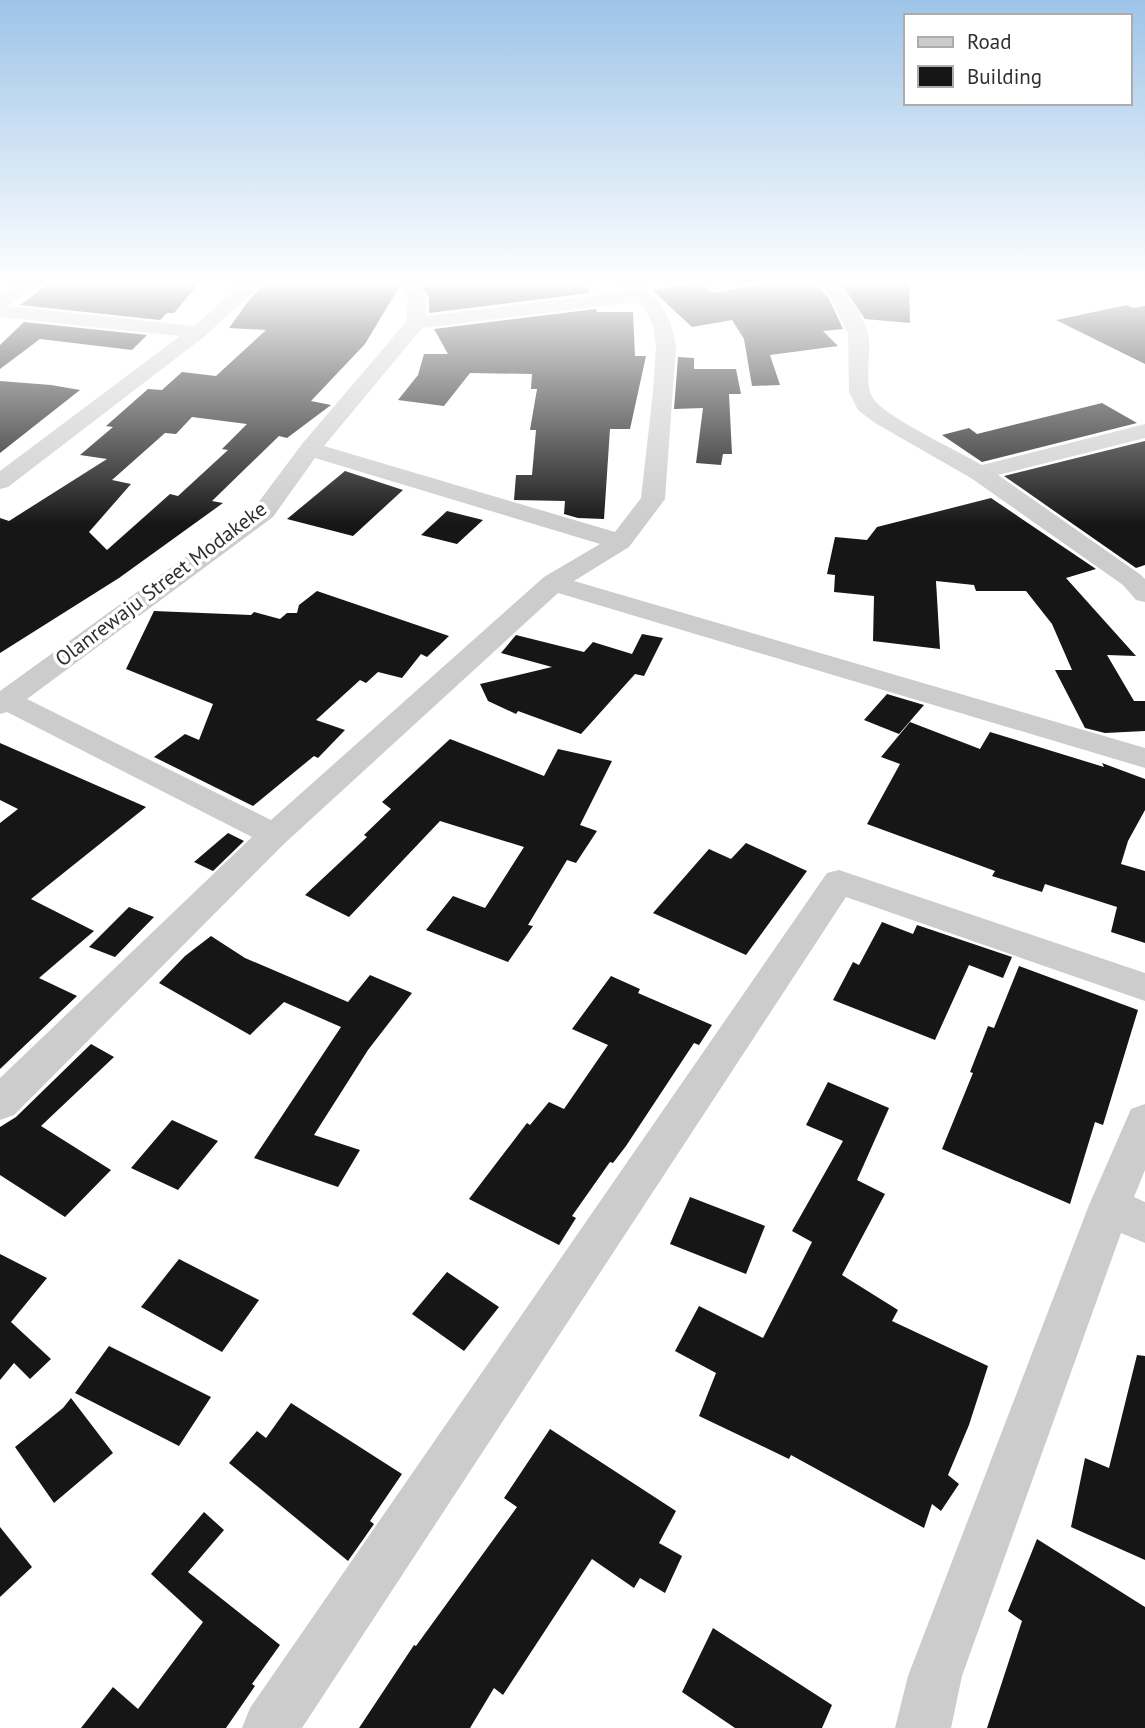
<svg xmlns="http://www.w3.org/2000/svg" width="1145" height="1728" font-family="'PT Sans',sans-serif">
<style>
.building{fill:#161616;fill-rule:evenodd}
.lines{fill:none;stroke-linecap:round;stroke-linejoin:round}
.minor{fill:#ccc;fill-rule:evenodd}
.labels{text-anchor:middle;stroke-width:7;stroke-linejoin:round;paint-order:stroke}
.far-street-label{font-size:21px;fill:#2f2f2f;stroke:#fff}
</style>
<rect width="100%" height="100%" fill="#fff"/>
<!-- building -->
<path class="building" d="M50,283h149l-25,30h-7l-7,7 -140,-15z
M265,283h129l4,6 -33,55 -54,57 20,4 -44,33 -8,-2 -67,65 11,2 -104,75 -119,75v-135l9,3 98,-62 -27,-4 33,-28 -7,-1 42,-37 14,1 20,-18 34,4 50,-46 -37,-2 18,-25zM192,417l55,7 -25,25 6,1 -50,46 -8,-2 -63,56 -18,-18 42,-48 -19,-4 53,-47 11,1z
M423,283h162l5,10 -161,20v-16l-8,-10z
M691,283h10l12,10 58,-10h44l14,16 14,30 -20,2 15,15 -68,9 10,30 -28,1 -8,-47 -12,-19 -40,7 -40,-37z
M841,283h68l1,40 -45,-4z
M1127,305l6,3 12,-2v58l-89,-44z
M596,309l1,3h36l2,44h11l-16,73h-20l-6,90 -26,-1 -14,-4 1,-13 -51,-1 2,-25h16l4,-45h-6l7,-41h-6l1,-15 -62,-1 -26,33 -46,-6 20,-25 6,-21h24l-14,-25z
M24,322l123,13 -15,15 -92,-11 -40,30v-24z
M678,357l16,1v11h42l5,25h-12l3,60h-9l-2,11 -25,-2 7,-55 -29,1z
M0,381l51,4 29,5 -80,63z
M1102,403l35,20 -155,39 -40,-27 27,-7 8,6z
M1145,441v124l-9,3 -132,-92z
M345,471l58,19 -50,46 -66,-17z
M991,498l105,71 -30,9 70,78 -29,-1 27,46h11v30l-40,2 -20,-5 -30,-58h17l-20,-46 -26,-33h-50l-2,-6 -38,-4 4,68 -67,-8 1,-45 -40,-4 1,-17 -8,-1 8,-37 32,3 10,-13z
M447,511l36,9 -26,24 -36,-9z
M317,591l132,45 -22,21 -6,-3 -19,24 -24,-6 -12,11 -6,-3 -44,40 29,10 -27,28 -4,-2 -61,50 -99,-49 31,-23 14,6 14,-36 -87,-35 28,-58 97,4 3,-3 26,7 7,-6h10l2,-8z
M642,634l21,4 -19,38 -9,-2 -54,60 -63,-23 -2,3 -28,-13 -8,-17 72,-17 -51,-14 15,-18 68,17 9,-10 39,12z
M887,694l37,11 -25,29 -35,-14z
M910,722l70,27 10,-17 114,35 -2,-4 43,16v31l-17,31 -7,23 24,7v72l-34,-11 6,-25 -72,-23 -3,8 -50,-16 3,-5 -128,-47 33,-60 -19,-7z
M450,739l94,37 14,-27 54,12 -32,64 17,6 -21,32 -9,-3 -39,65 5,1 -25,36 -82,-32 27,-34 32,12 39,-61 -84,-26 -91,96 -44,-22 62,-58 -3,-2 27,-26 -9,-7z
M0,743l146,64 -115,92 63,32 -55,47 38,18 -77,73v-246l18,-14 -18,-9z
M228,833l16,8 -31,30 -19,-9z
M746,843l61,28 -61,84 -93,-42 56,-64 22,10z
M129,907l25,10 -39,40 -26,-10z
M882,922l31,12 4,-9 95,32 -9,21 -34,-13 -34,75 -102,-40 20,-38 6,3z
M211,936l34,22 103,44 22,-27 42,18 -44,57 -54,85 46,15 -22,37 -84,-29 87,-131 -57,-25 -34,33 -91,-52 26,-27z
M1019,966l119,44 -35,115 -8,-3 -25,82 -128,-55 31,-76 -3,-1 18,-46 6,2z
M611,976l29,13 -2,4 74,32 -13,20 -5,-2 -68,103 -13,17 -3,-1 -38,54 4,2 -17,27 -90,-46 58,-76 3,2 19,-23 15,7 44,-64 -36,-16z
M91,1044l23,13 -73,69 70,44 -46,47 -65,-42v-48l16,-10z
M828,1082l61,26 -32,72 28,14 -43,81 56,35 -6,11 96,45 -19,59 -21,50 11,9 -18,27 -9,-7 -8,24 -133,-73 -2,4 -90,-43 17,-43 -41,-22 24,-45 64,32 49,-96 -20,-11 51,-90 -37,-16z
M172,1120l46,21 -40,49 -47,-22z
M690,1197l75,29 -19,48 -76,-30z
M0,1254l47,24 -36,44 40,37 -21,20 -16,-16 -14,17z
M179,1259l80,41 -37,52 -81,-45z
M447,1272l52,35 -35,44 -52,-37z
M109,1346l102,51 -32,49 -104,-53z
M1137,1355l8,1v204l-74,-33 14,-69 24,10z
M71,1398l42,55 -59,50 -39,-56 48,-39z
M291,1403l111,71 -32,47 4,3 -26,37 -119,-98 28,-32 9,7z
M550,1429l126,82 -17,32 23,13 -17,37 -25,-15 -6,10 -42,-29 -89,136 -9,-7 -24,40h-111l55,-83 2,1 101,-139 -13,-9z
M204,1512l20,18 -36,42 92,73 -28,39 3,2 -29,42h-145l32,-41 25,22 65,-87 -52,-48z
M0,1527l32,40 -32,30z
M1037,1539l108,68v121h-158l35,-107 -14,-10z
M713,1628l119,77 -10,23h-87l-53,-36z"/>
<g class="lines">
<!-- minor -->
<path class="minor" d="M16,283h22l-30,23 186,20 49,-43h20l-58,53 -197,151 -8,2v-18l180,-135 -180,-19v-23z
M396,283h19l11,14v19l197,-24 -10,-9c7,0 16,-1 22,1 26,10 37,37 41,62l-11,153 -36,48 -55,34 571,167v20l-587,-175 -273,250 -271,272 -14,5v-42l252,-241 -245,-125 -7,2v-23l255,-184 47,-63 104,-122 2,-24zM636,302l8,6 9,17 3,21 -3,46 -12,106 -26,34 -291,-86 98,-118zM315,458l285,86 -56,33 -273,243 -244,-121 246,-182z
M817,283h20c13,12 26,33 31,51 5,19 -7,52 8,68 16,18 82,49 106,63l163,-41v14l-147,37 143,100 4,4v23l-9,-2 -13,-15 -152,-107 -96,-55 -17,-13 -9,-18 -1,-58 -17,-36z
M839,870l306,103v28l-299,-104 -544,831h-60l8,-20 577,-835z
M1145,1104v66l-11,27 11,5v41l-24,-10 -159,443 -11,52h-56l13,-52 181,-471 42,-96z"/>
</g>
<!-- sky -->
<linearGradient id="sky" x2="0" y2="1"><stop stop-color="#9dc4e8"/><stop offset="0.54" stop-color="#fff"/><stop offset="1" stop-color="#fff" stop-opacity="0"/></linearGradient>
<rect width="1145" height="525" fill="url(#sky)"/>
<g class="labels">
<!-- far-street labels -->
<g class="far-street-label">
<text transform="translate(161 584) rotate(-37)" y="7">Olanrewaju Street Modakeke</text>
</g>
</g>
<!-- legend -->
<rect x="904" y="14" width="228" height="91" fill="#ffffff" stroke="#acacac" stroke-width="2"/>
<rect x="918" y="37" width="35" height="10" fill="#cccccc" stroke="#acacac" stroke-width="2"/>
<text x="967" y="49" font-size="21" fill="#2f2f2f">Road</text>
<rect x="918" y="66" width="35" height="21" fill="#161616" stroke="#acacac" stroke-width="2"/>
<text x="967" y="84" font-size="21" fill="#2f2f2f">Building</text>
</svg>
